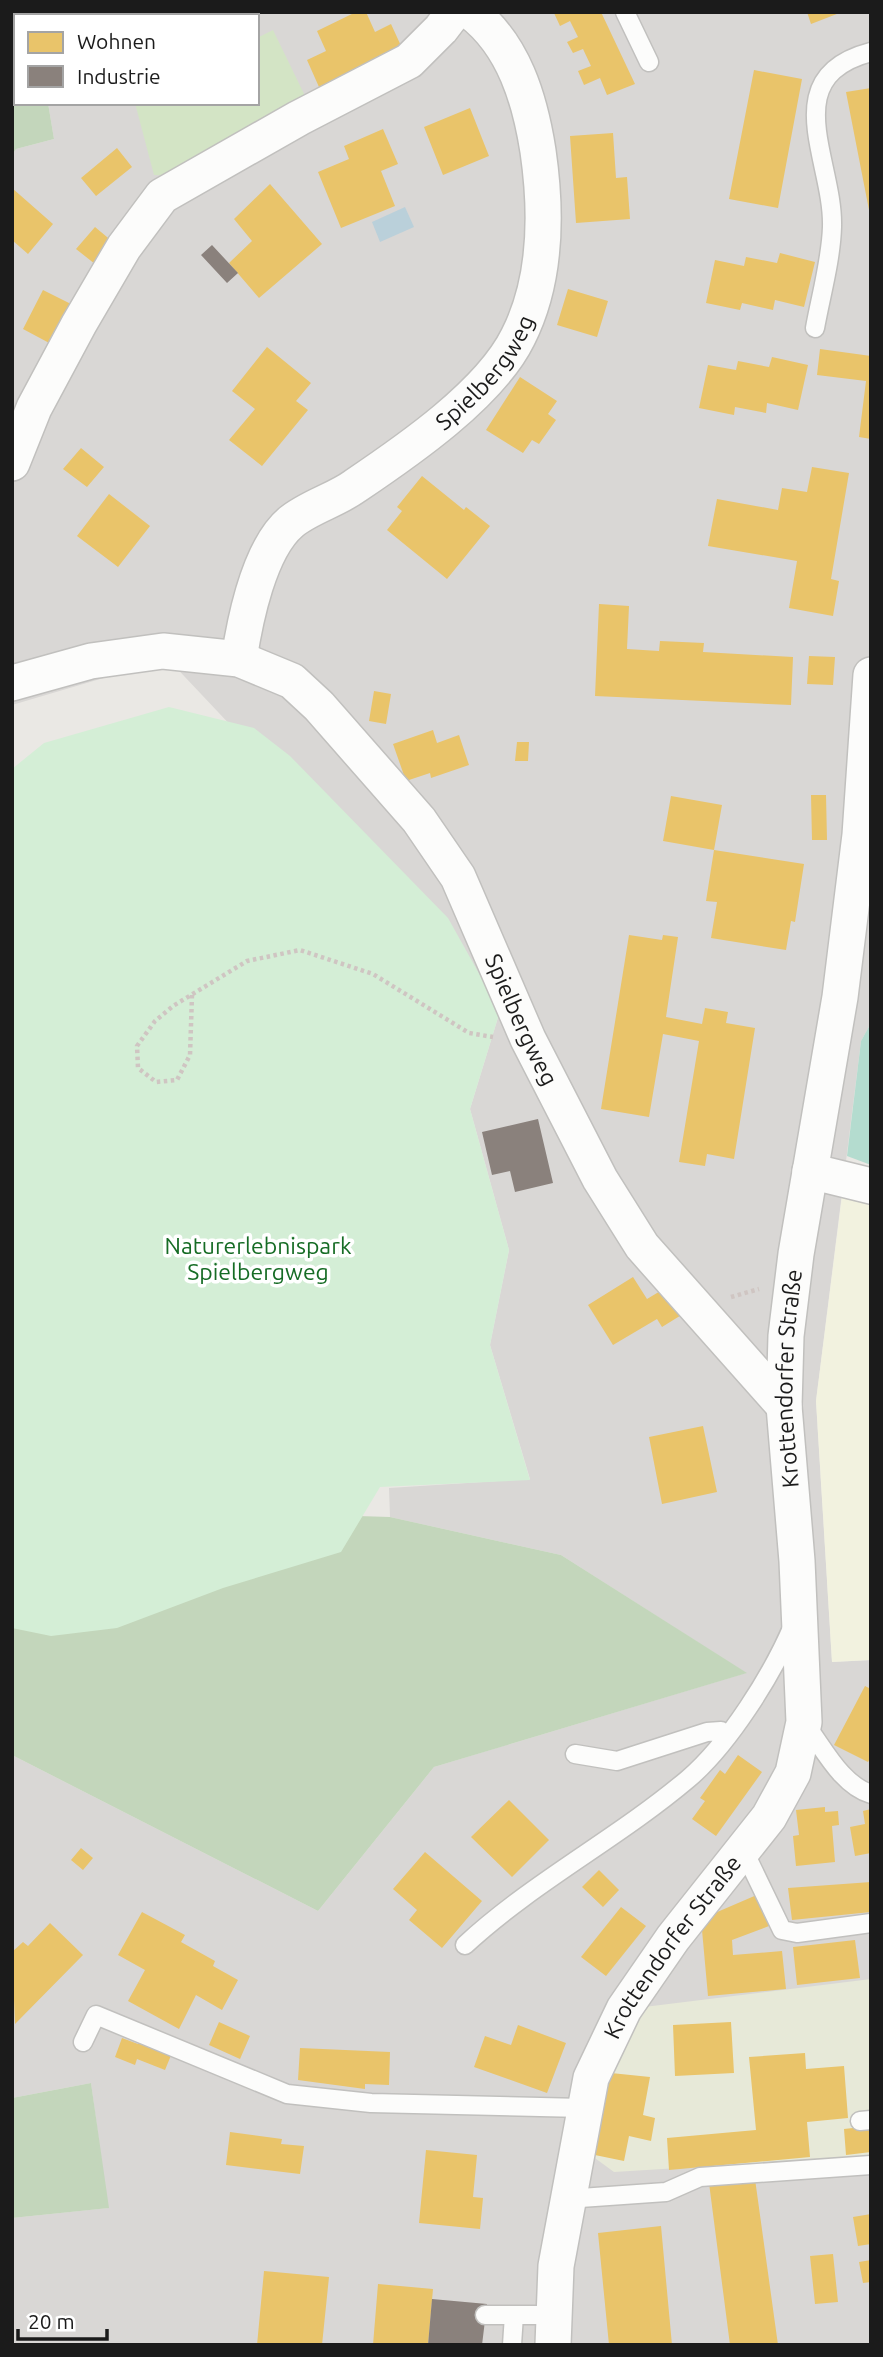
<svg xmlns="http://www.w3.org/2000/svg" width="883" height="2357" font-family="Ubuntu,sans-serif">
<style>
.residential{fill:#d9d7d5}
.education{fill:#f2f2df}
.farmland{fill:#e7e9d8}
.grass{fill:#d3e4c5}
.forest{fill:#c3d6bb}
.park{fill:#d4eed6}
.pitch{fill:#b4dccf}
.water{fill:#bad0da}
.homes{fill:#e9c46a}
.industry{fill:#8a817c}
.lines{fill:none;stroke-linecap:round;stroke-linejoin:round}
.service-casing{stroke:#c1c0be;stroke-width:21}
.minor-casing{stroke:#c1c0be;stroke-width:38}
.path{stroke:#cfc5c2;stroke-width:4.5;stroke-dasharray:3.5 3.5;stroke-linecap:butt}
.service{stroke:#fcfcfb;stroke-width:18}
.minor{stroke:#fcfcfb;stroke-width:35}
.labels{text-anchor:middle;stroke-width:7;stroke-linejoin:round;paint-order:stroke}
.street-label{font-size:23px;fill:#1b1b1b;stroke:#fff}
.park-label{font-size:23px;fill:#166c25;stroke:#fff}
</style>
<rect width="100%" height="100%" fill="#eae8e4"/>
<!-- residential -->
<path class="residential" d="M262,12h609v1011l-10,18 -45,360 16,261 39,-2v685h-859v-127l96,-10 -17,-125 -79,15v-343l306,156 116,-144 312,-94 -185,-118 -171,-38 -1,-29 141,-9 -40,-134 19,-95 -39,-141 30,-98 -332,-352 -156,46v-550l4,-6 38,-10 -6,-36h209v-87z"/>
<!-- education -->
<path class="education" d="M843,1188l28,5v467l-39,2 -16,-261z"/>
<!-- farmland -->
<path class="farmland" d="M871,1979v177l-257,16 -26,-19 24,-93 24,-52z"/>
<!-- grass -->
<path class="grass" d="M273,30l35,72 -126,74 -28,-1 -19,-72h122v-65z"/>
<!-- forest -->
<path class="forest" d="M12,12h22l1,4h-19v87h32l6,36 -38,10 -4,6z
M134,12h128l-5,4h-123z
M165,1510l225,7 171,38 186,118 -313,94 -116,144 -306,-156v-199z
M91,2083l18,125 -97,10v-120z"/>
<!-- park -->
<path class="park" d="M169,707l85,21 36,28 158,162 52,93 -30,98 39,141 -19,95 40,135 -150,7 -39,65 -118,36 -106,40 -66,8 -39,-8v-859l32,-26z"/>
<!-- pitch -->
<path class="pitch" d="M871,1023v142l-24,-9 14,-115z"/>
<!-- water -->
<path class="water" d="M405,207l9,20 -34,15 -8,-20z"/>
<!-- homes -->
<path class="homes" d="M53,12h70v4h-70z
M356,12h10l9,20 16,-8 11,24 -83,39 -12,-27 19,-9 -9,-20z
M601,12l34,72 -28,11 -7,-17 -16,7 -6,-14 13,-5 -8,-17 -10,4 -6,-11 11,-5 -8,-16 -10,5 -6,-13z
M807,12h35l-31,12z
M754,70l48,9 -24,129 -49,-9z
M871,88v122h-2l-23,-118z
M470,108l19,48 -46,19 -19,-48z
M383,129l15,35 -17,7 14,35 -54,22 -23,-56 31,-13 -5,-13z
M613,133l3,45 11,-1 3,42 -54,4 -6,-87z
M117,148l15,19 -36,29 -15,-18z
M270,184l52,60 -63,54 -30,-35 23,-22 -18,-22z
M12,188l41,36 -25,30 -16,-14z
M95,227l18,15 -18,22 -19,-15z
M780,253l35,9 -11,45 -29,-7 -2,10 -31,-7 -2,7 -34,-7 9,-43 29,6 2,-9 31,6z
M568,289l40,12 -11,36 -40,-12z
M43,290l30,15 -20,40 -30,-16z
M267,347l44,36 -15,18 12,9 -46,56 -33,-26 26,-31 -23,-18z
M820,349l51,7v83l-12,-2 7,-56 -49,-6z
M772,357l36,8 -10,45 -31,-7 -1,10 -31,-6 -1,8 -35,-7 9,-43 28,5 2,-9 31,6z
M520,377l37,24 -9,13 8,6 -17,24 -7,-4 -9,13 -37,-23z
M81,448l23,19 -17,20 -24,-18z
M812,467l37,6 -18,106 8,2 -6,35 -44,-8 8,-47 -89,-15 9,-47 61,11 4,-22 25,4z
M422,476l42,34 2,-3 24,19 -43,53 -60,-49 15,-19 -5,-4z
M109,494l41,32 -32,41 -41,-31z
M599,604l30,2 -2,43 32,2 1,-10 44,2 -1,9 90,5 -2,48 -196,-9z
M809,656l26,1 -2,28 -26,-1z
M374,691l17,3 -5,30 -17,-3z
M433,730l4,13 22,-8 10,30 -38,13 -1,-5 -24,8 -13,-37z
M517,742h12l-1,19h-13z
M811,795h15l1,45h-15z
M671,796l51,9 -8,45 -51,-9z
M714,850l90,14 -9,58 -4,-1 -5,29 -75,-12 6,-36 -11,-1z
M629,935l33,5 1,-5 15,2 -12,80 36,7 3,-16 23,4 -2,11 29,5 -21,131 -27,-5 -2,12 -26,-4 20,-121 -36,-7 -14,83 -48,-8z
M633,1277l14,22 20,-12 16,27 -21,13 -5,-8 -44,26 -25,-40z
M703,1426l14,66 -55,12 -13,-67z
M865,1686l6,3v68l-3,5 -34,-17z
M738,1755l24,17 -46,64 -24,-17 13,-18 -5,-3 20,-28 5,4z
M509,1800l40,40 -37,37 -41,-40z
M825,1807v5l13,-1 1,14 -7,1 3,36 -39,4 -3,-30 6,-1 -3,-25z
M871,1809v44l-16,3 -5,-29 15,-3 -2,-13z
M81,1848l12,10 -10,12 -12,-10z
M425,1852l57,49 -40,47 -33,-28 8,-10 -24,-21z
M599,1870l20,20 -16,17 -21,-20z
M871,1882v30l-79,8 -4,-32z
M759,1894l10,32 -37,14 1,15 49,-4 4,38 -78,7 -7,-77z
M621,1907l25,19 -40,50 -25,-19z
M142,1912l43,23 -4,7 34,19 -2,5 25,14 -16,30 -26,-15 -17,34 -51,-28 17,-31 -27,-15z
M50,1923l33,32 -68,69 -3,-72 11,-10 5,4z
M855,1940l5,38 -63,7 -4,-38z
M219,2022l31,14 -10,23 -31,-14z
M731,2022l3,51 -59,3 -2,-51z
M518,2025l48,18 -19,50 -73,-26 11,-31 26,9z
M122,2038l16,6 2,-4 32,13 -7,17 -28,-11 -2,6 -20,-8z
M300,2048l90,4 -1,33 -24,-1v5l-67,-9z
M805,2053l1,16 38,-3 4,52 -41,4 3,35 -141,13 -2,-32 89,-8 -7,-73z
M611,2073l39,4 -7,38 12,3 -4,23 -22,-5 -5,25 -34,-7z
M871,2126v26l-25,3 -2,-26z
M230,2132l52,7 -1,5 23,2 -4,28 -74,-9z
M426,2150l51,5 -4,42 10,1 -3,31 -61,-6z
M755,2179l23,166h-48l-21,-162z
M871,2214v30l-13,2 -5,-29z
M661,2226l11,119h-63l-11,-112z
M833,2254l5,48 -23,2 -5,-48z
M871,2260v22l-8,1 -4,-21z
M264,2271l65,6 -7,68h-65z
M378,2284l55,5 -5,56h-55z"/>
<!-- industry -->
<path class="industry" d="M212,245l26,28 -11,10 -26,-28z
M538,1119l15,64 -38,9 -5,-21 -18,4 -10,-43z
M432,2299l55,5 -5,41h-54z"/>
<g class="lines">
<defs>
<path id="service" d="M625,12l24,50
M815,328c6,-33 16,-68 17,-101 2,-66 -57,-150 39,-175
M805,1724c18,23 36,61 66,70
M575,1754l42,7 90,-29 14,-1 6,5
M743,1849l39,81 15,3 74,-10
M465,1945c68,-63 152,-106 223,-166 41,-35 84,-104 105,-153
M83,2042l13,-27 191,79 84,9 212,5
M860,2121l11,-1
M566,2199l100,-7 34,-15 171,-12
M485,2315h68
M512,2345l2,-30"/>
<g id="minor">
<path d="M12,463l22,-55 45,-84 45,-77 38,-51 137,-78 110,-57 32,-32 13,-17"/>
<path id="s1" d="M239,659c6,-39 20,-110 52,-137 18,-15 45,-22 64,-36 52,-35 135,-92 163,-149 29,-57 29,-124 20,-186 -8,-51 -24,-106 -67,-139"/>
<path id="s2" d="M12,683l79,-22 72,-10 76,8 53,22 27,25 100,114 39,57 70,162 72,140 42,67 142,160"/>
<path d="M810,1171l61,15"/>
<path id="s3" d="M553,2345l3,-79 35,-188 33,-69 49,-71 96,-121 24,-44 11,-51 -7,-161 -13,-155 2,-70 10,-82 44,-257 20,-162 11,-160"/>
</g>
</defs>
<!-- service casing -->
<use href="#service" class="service-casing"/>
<!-- minor casing -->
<use href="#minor" class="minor-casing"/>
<!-- path -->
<path class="path" d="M192,995l-2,60 -13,25 -21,2 -18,-14 -1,-22 18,-25 18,-15 74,-45 53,-11 73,24 96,59 24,4
M731,1297l28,-8"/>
<!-- service -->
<use href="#service" class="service"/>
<!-- minor -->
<use href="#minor" class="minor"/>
</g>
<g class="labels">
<!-- street labels -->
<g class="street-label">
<text dy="8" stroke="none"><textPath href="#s1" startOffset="397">Spielbergweg</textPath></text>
<text dy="8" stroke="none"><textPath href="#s2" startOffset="702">Spielbergweg</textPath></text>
<text dy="8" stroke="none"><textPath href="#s3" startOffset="1034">Krottendorfer Straße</textPath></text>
<text dy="8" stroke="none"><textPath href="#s3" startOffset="425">Krottendorfer Straße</textPath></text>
</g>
<!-- park labels -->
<g class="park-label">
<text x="258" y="1254">Naturerlebnispark<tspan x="258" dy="26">Spielbergweg</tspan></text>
</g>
</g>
<!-- border -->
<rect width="883" height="2357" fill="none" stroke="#1b1b1b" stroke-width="28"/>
<!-- legend -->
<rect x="14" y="14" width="245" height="91" fill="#ffffff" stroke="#a4a4a4" stroke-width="2"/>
<rect x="28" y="32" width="35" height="21" fill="#e9c46a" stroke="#a4a4a4" stroke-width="2"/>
<text x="77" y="49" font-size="21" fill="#1b1b1b">Wohnen</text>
<rect x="28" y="66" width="35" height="21" fill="#8a817c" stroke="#a4a4a4" stroke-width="2"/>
<text x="77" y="84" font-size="21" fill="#1b1b1b">Industrie</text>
<!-- scale -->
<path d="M18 2329v10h89v-10" fill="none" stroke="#1b1b1b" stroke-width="3.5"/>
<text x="28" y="2329" font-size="21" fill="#1b1b1b" stroke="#ffffff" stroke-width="5" paint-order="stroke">20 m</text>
</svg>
